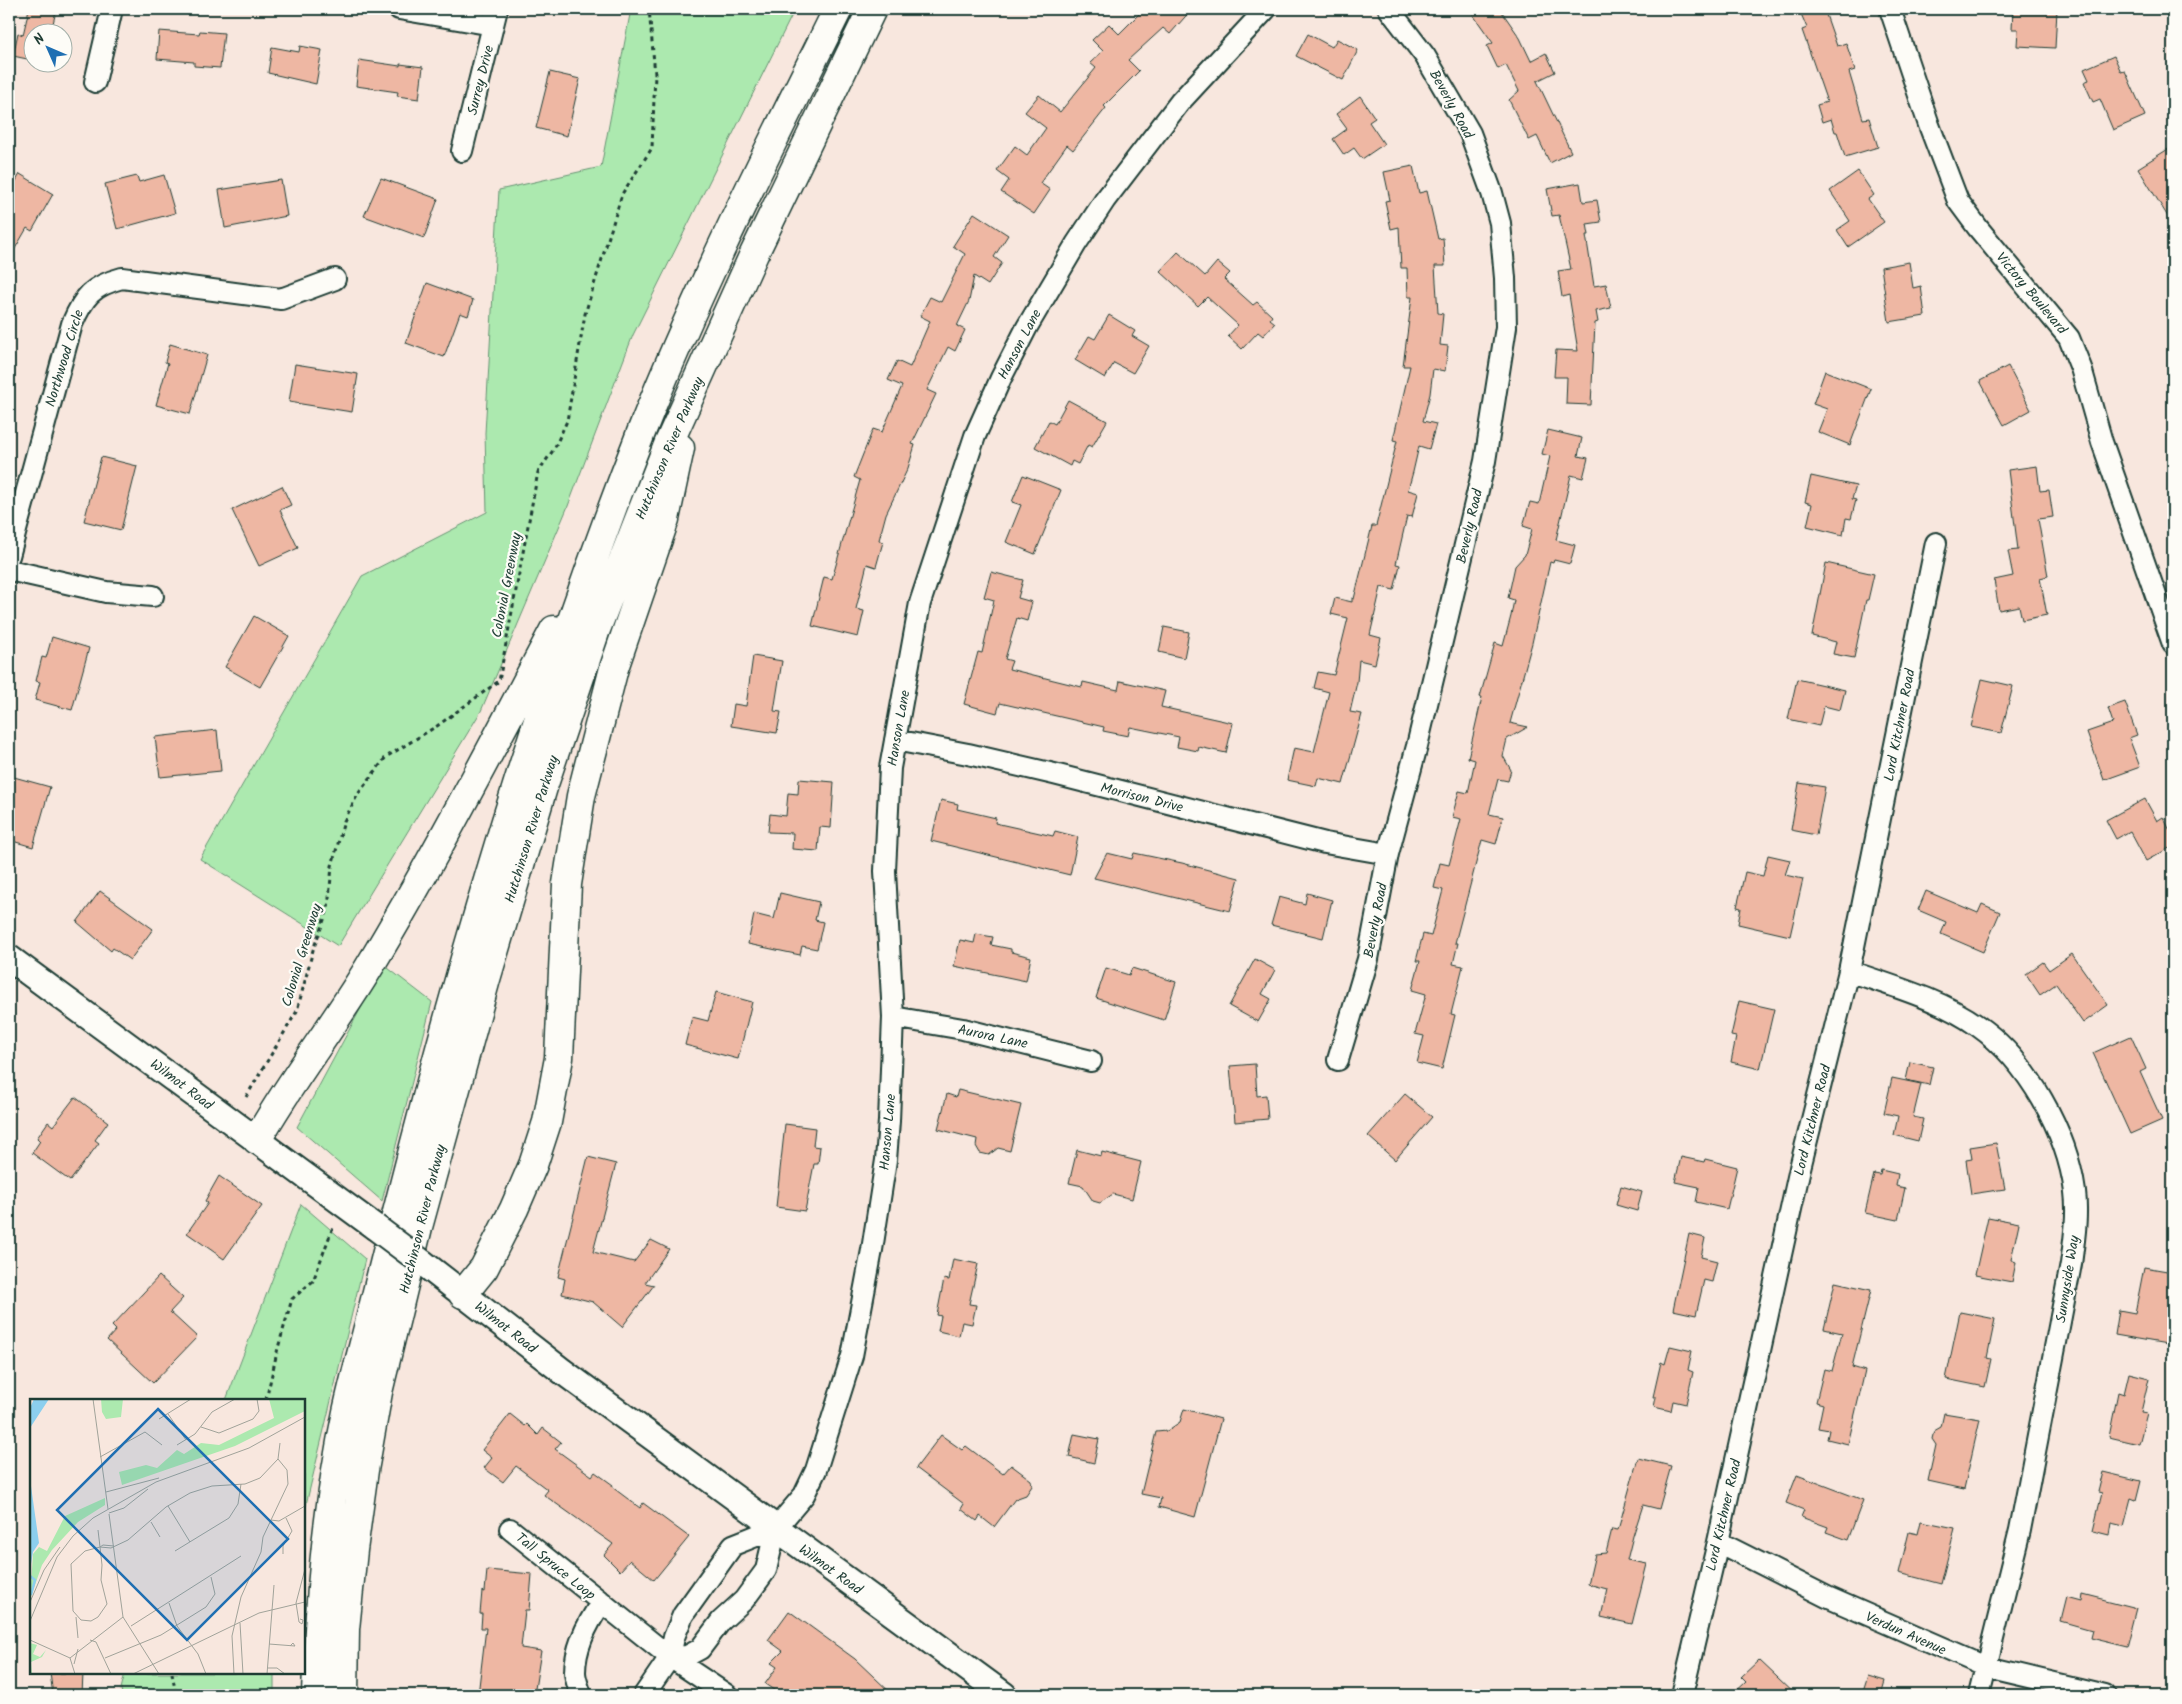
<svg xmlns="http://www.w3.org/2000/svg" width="2182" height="1704" font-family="Kalam,sans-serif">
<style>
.green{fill:#ace9af;stroke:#669372}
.building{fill:#eeb7a3;stroke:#1f3d34}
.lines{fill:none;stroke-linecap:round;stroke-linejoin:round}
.minor-casing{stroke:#1f3d34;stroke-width:24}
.tertiary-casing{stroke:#1f3d34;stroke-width:29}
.motorway-casing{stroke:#1f3d34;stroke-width:31}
.path{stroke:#1f3d34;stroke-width:3;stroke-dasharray:4 4;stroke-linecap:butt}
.minor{stroke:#fdfcf7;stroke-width:20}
.tertiary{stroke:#fdfcf7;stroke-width:25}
.motorway{stroke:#fdfcf7;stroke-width:28}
.tertiary-bridge-casing{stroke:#1f3d34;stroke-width:29;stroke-linecap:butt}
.tertiary-bridge{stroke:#fdfcf7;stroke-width:25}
.labels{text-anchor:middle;stroke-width:4.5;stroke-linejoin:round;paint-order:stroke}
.street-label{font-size:14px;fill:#1f3d34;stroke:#fdfcf7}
.inset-river{fill:none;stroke:#8ccfee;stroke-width:2.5}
.inset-road{fill:none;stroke:#a1a39a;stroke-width:1}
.view{fill:#1f6fb2;fill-opacity:0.15;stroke:#1f6fb2;stroke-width:2.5}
.inset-edge{fill:none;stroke:#1f3d34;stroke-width:2.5}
</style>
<rect width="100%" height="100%" fill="#f8e7de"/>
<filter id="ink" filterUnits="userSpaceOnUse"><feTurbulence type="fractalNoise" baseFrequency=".02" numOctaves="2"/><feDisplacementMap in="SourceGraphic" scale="10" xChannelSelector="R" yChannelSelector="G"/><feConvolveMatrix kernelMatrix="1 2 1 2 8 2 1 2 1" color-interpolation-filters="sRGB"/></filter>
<g filter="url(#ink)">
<!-- green -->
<path class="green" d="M631,9h164l-162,326 -65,171 -87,205 -143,235 -138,-87 162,-283 125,-64 -2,-79 14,-243 102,-23z
M384,965l48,37 -50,199 -85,-74z
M301,1204l64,55 -61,254v-113h-78z
M125,1673h149v22h-152l-1,-6z"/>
<!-- building -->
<path class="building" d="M29,9l27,2 -5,21h-19v28l-19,-4 5,-23 5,2z
M1142,9h50l-22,25 -7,-6 -35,32 11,11 -35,35 2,2 -33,42 -6,-5 -27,38 10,7 -16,24 -33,-22 8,-12 -12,-9 18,-25 12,9 19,-27 -21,-16 14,-17 21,17 36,-44 -6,-5 13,-12 -11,-11 17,-16 10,10 24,-24z
M1469,9h31l20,29 11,23 15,-8 9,19 -18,9 34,71 -21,11 -13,-27 -8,4 -20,-40 10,-9 -13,-26 -8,4 -11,-23 6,-3z
M1799,9h25l13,37 9,-3 9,27 -6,2 14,47 6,-1 9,29 -33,10 -8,-25h-2l-4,-13 -9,3 -5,-17 10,-3 -25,-72 5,-2z
M2013,9h44l-2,39 -38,-2 1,-17h-6z
M159,31l40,3 1,-3 24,2 -4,35 -26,-2v-4l-37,-3z
M1308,34l24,13 5,-8 21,11 -15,30 -47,-24z
M300,46l22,4 -6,34 -48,-11 4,-26 27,5z
M2114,56l7,16 4,-1 20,45 -32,14 -13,-31 -7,3 -9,-20 5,-2 -5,-11z
M359,60l41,6v-2l23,3 -4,32 -22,-3 1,-4 -42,-6z
M550,72l30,7 -13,57 -31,-8z
M1360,96l15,22 -6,4 15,22 -22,15 -8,-11 -10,7 -11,-16 14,-10 -11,-15z
M2173,146v79l-35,-57z
M1413,166l6,27 8,-2 11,48 5,-1 2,28h-10l3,47 5,1 -3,31 8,1 -3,25 -12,-2 -3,25 -7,27 13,3 -7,25 -10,-3 -6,26 -5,18 10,3 -6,24 -5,-1 -11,48 4,1 -6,25 -13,-3 -11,48 11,3 -6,26 -16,-4 -2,22 -7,30 12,2 -19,70 -25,-6 -2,8 -29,-6 7,-32 20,4 15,-60 -15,-4 4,-16 16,3 14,-57 -17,-4 4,-16 17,4v-4l2,1 18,-73h4l21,-85 -4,-1 17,-74h-7l9,-69h-4l-1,-29h-6l-2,-41 -8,2 -6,-28 5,-1 -6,-28z
M1858,171l16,24 -6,4 16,23 -36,25 -11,-17 13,-9 -20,-30z
M20,174l33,20 -21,37 -5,-3 -18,31v-66z
M164,175l11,38 -58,16 -12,-45 32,-8 2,6z
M381,178l57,21 -14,39 -60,-22z
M281,180l6,36 -62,12 -6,-38z
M1580,183l3,19 14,-2 4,22 -14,2 2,11h-3l8,51 12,-2 5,24 -15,3 2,11 -3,1 -4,82 -25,-1 1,-27h-13l2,-27 22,1 -9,-56 -7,2 -4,-26 13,-2 -12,-54 -7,1 -5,-27z
M974,213l34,22 -14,22 8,6 -14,22 -14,-9 -5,25 -12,25 8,4 -10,21 -7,-4 -21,43 9,4 -24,50 3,1 -7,23 -22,46 -7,26 4,2 -7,25 -9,-3 -11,45 8,2 -6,26 -46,-11 12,-49 8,2 28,-99 -6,-3 19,-48 9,3 20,-46 -14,-6 9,-19 13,6 20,-46 -10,-5 10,-19 11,5 24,-48 -12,-8z
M1178,252l27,24 12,-14 13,11 -6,6 29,26 4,-3 15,14 -2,3 5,4 -12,13 -5,-4 -16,17 -14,-13 10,-11 -31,-28 -9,9 -38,-35z
M1909,262l4,26 8,-2 4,30 -36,6 -8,-55z
M427,283l46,17 -5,16 -8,-3 -16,44 -38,-14z
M1109,315l26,16 -3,5 17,10 -16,27 -19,-10 -9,15 -30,-18 14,-24 6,3z
M170,344l37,11 -17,59 -34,-9 12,-42 -3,-1z
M295,364l63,10 -6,38 -63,-10z
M2008,366l23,44 -27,15 -24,-44z
M1825,371l46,18 -21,56 -32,-13 9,-23 -14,-5z
M1068,400l39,21 -15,26 -4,-2 -10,19 -6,-3 -2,5 -35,-19 14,-26 6,3z
M1548,430l34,8 -4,18 10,2 -5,20 -12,-3 -15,65 19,5 -5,19 -16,-4 -1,3 -3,-1 -18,81 -22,80 18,4 -21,12 -4,17 8,14 -3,11 -10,-2 -9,35 14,3 -7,27 -14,-4 -27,103h3l-5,21 10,2 -12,48 4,1 -13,54 -25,-6 7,-27 -9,-2 11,-40 -14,-4 8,-29h-4l7,-27 8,2 12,-46 -9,-2 6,-25 9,2 12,-46 -9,-2 7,-26 9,2 7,-33 -7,-2 14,-61h-2l15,-54 8,3 8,-30 3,-16 -6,-2 7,-32 10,-11 7,-26 -9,-3 7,-24 9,2 11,-48 -8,-2z
M101,457l36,9 -16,64 -37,-9z
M2037,466l3,25 9,-1 4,27 -15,2 10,57 -8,2 7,37 -25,5 -3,-14 -20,4 -5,-30 19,-4 -5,-25 10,-1 -10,-80z
M1023,475l38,15 -26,64 -29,-12 15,-37 -9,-3z
M1811,476l45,10 -4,13 4,1 -5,19 -5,-1 -3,17 -36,-9 5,-22 -7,-2z
M282,486l9,19 -11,5 18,38 -39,18 -27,-56z
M1826,563l48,11 -6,26h-2l-12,58 -21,-4 3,-12 -24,-6z
M991,572l32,8 -5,18 14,4 -5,19 -10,-3 -12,41 7,2 -3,8 73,18 1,-5 35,8 2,-9 45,10 -4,16 72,16 -7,30 -27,-6 -1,4 -21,-4 2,-10 -49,-10 -2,9 -25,-5 1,-4 -104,-24 -3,10 -33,-9 14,-52 4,1 12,-53 -10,-3z
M254,616l35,20 -29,51 -35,-20z
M1164,627l25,5 -5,26 -25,-6z
M52,637l37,11 -17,62 -37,-10 5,-18 -4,-1 6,-24 4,1z
M753,656l29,5 -8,50 7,1 -4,21 -46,-7 3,-22 12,2z
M1797,679l48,11 -5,20 -16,-4 -5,20 -31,-7z
M1982,679l31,7 -12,47 -30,-6z
M2125,702l12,33 -8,3 11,29 -36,13 -17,-48 26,-9 -5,-15z
M217,730l4,41 -61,6 -5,-40z
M14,777l36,10 -17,60 -24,-7v-44z
M799,779l35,3 -3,46 -11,-1 -2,24 -26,-2 1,-16 -25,-1 2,-18 16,2 2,-23 10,1z
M1799,783l26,4 -9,48 -25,-5z
M2145,799l12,22 6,-4 10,19v10l-27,15 -16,-30 -14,8 -10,-19z
M941,800l17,4 -1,5 39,9 -1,5 58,13 2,-5 23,6 -8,38 -139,-34z
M1107,853l25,6 2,-6 48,10 57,15 -9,33 -136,-33z
M1768,855l22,5 -5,15 18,4 -13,57 -52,-12 3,-16 -4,-1 8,-35 18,4z
M100,891l53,38 -23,31 -17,-12 -2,3 -34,-29z
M1926,891l52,22 4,-9 18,8 -17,40 -42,-18 5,-12 -28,-12z
M780,893l39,9 -4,18 8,2 -6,27 -15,-3 -2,9 -52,-11 6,-30 20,5z
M1307,893l25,7 -9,38 -52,-13 8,-28 26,7z
M976,934l17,3 -2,8 20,4v3l20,5 -5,24 -72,-15 6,-26 14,3z
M2072,954l36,51 -25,18 -27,-39 -16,11 -14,-21 17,-12 6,8z
M1255,959l20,11 -13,24 9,5 -13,23 -29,-16z
M1106,968l23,7 3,-7 44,14 -12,38 -68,-22z
M716,992l36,10 -14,57 -53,-14 7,-28 16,4z
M1739,1001l35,8 -14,60 -29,-7 5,-25 -5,-1z
M2131,1036l15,33 -6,3 22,48 -32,14 -37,-81z
M1910,1062l23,5 -4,18 -23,-5z
M1255,1064l2,32 9,-1 2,24 -33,3 -5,-56z
M1892,1078l29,6 -8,33 10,2 -5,22 -24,-6 4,-19 -14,-3z
M958,1090l63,15 -11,46 -12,-3 -9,7 -9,-2 -4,-7 1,-7 -39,-10 9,-35 9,3z
M1405,1094l27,23 -37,43 -27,-24z
M75,1097l33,25 -13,18 4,3 -29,38 -38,-28 8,-12 -3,-3 11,-16 5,4z
M785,1124l30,4 -2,18 7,1 -2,17h-4l-9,47 -29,-4z
M1996,1143l9,46 -34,5 -5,-34 6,-1 -2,-12z
M1077,1150l24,6 1,-4 39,10 -9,37 -19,-5 -13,9 -7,-2 -10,-15 -14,-3z
M588,1157l28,7 -23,88 41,10 17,-22 18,9 -24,34 9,2 -32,42 -29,-25 -31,-8 3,-15 -7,-2z
M1681,1157l23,5 1,-3 32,8 -10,42 -31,-7 3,-15 -24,-5z
M1881,1170l17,4 -2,12 9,2 -7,32 -33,-7 9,-39 6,1z
M219,1176l43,30 -38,53 -37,-26 21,-30 -3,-2z
M1621,1186l21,6 -5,19 -21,-6z
M1988,1217l31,6 -8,37 5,2 -4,20 -37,-7z
M1689,1234l16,4 -4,19 16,4 -5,21 -8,-2 -8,35 -23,-5z
M953,1259l25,5 -9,40 7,1 -4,19 -10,-2 -3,14 -21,-5 3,-15 -4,-1 7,-36 5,1z
M2144,1267l29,5v73l-58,-10 4,-25 16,3z
M159,1276l24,22 -13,14 27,25 -44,46 -46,-43 9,-10 -4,-4z
M1835,1282l36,8 -19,77 13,4 -17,73 -21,-5 2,-9 -11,-2 5,-24 -7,-2 8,-33 8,2 10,-38 -18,-4z
M1960,1312l35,7 -8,39 4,1 -6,28 -39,-8z
M1670,1346l22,5 -4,19 5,2 -7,32 -13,-3 -2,10 -17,-4 2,-10h-3l8,-35 4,2z
M2129,1373l20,5 -8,34 6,1 -8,31 -30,-7 9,-45 6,2z
M1184,1409l37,10 -26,98 -36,-10 2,-9 -20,-4 15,-62 11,-1 13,-9z
M1944,1413l36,6 -16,70 -36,-8 8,-36 -4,-6 2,-8 7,-4z
M510,1414l15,12 2,-2 11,11 5,-7 18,14 -6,7 37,27 3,-4 18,13 -1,2 28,21 3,-5 46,34 -35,43 -24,-20 -10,11 -16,-16 9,-11 -69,-49 4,-5 -32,-24 -13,16 -19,-14 8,-10 -10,-8z
M1074,1434l25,5 -5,24 -25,-6z
M941,1435l21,15 4,-4 37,28 8,-9 20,15 1,6 -6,9 -11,4 -21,28 -14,-11 -3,5 -16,-12 3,-5 -48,-36z
M1638,1458l33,8 -12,43 -16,-4 -10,31 -6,24 20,4 -15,60 -31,-7 6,-28 -19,-5 7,-30 11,-1 6,-24 6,1z
M2103,1472l38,9 -5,20 -5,-2 -7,27 -13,-3 -2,12 -16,-4 9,-38 -4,-1z
M1797,1475l66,25 -15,40 -22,-8 2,-5 -27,-10 3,-7 -18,-7z
M1921,1521l34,7 -14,56 -42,-11 10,-41 9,2z
M487,1570l45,4 -3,36h-4l-4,38 20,3 -7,44h-56l8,-67h-5l1,-14h-2l2,-23 3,1z
M2082,1594l55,14 -10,39 -37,-9 2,-8 -32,-9 6,-24 15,4z
M789,1611l66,48 38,36h-112l-16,-11 12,-17 -6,-4 12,-12 -15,-11z
M1759,1660l37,35h-64l14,-13 -5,-5z
M50,1673h33l-1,22h-29z
M1868,1676l17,5 -4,14h-19z"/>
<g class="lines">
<defs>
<path id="minor" d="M399,9l94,16
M1890,9l39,116 29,76 20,27 91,110 12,30 21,74 71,202
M95,82l17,-73
M462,151l35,-142
M9,556l63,-232c12,-28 20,-38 50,-46l159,21 54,-20
M9,570l97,22 47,4
M895,740l73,14 86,20 271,69 63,11
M1849,971c43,15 91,28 129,55 50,35 89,106 97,166 3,24 -1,49 -4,72l-51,266 -41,165
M893,1017l70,12 128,32
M1338,1060l30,-101 20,-105 29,-108 68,-285 21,-134 -1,-49 -5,-55 -8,-30 -22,-60 -45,-77 -36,-47
M510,1529l160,128 57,38
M1718,1542l109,55 160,70 118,28
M670,1657l17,-1 13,-7 21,-28 23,-21 22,-30 10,-42 28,-33 12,-25 36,-114 20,-106 14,-90 3,-39 4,-104 -8,-146 5,-103 30,-165 55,-167 26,-58 26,-51 49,-83 29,-44 75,-98 86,-93
M581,1695c-2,-7 -6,-16 -6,-23 0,-25 13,-50 27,-70
M644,1695l26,-38 4,-20 9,-22 50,-70 43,-17
M1682,1695l36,-153 82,-374 49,-197 87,-428"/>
<path id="tertiary" d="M9,958l366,269
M423,1263l139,108 442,324"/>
<path id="motorway" d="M257,1140c33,-59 76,-113 111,-171 67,-111 126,-226 186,-339
M463,1294l21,-26 30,-59 19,-44 14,-43 12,-64 8,-174 14,-88 33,-128 51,-149 15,-71
M316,1695c3,-94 11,-191 31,-283 7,-32 16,-64 24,-96 15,-60 30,-121 46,-181 62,-239 135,-475 225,-705 57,-144 128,-283 196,-421
M344,1695l1,-66 8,-79 11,-80 14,-78 40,-165 68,-248 58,-195 51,-152 73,-187 86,-191 118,-245"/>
</defs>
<!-- minor casing -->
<use href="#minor" class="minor-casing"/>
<!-- tertiary casing -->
<use href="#tertiary" class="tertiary-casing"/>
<!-- motorway casing -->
<use href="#motorway" class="motorway-casing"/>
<!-- path -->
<path class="path" d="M246,1097l51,-86 16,-61 15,-41 4,-43 12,-45 14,-27 28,-37 51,-31 62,-45 39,-209 16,-23 13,-28 18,-107 37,-120 30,-46 3,-74 -6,-65
M266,1400l12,-52 14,-49 21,-18 20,-54
M172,1673l4,22"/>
<!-- minor -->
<use href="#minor" class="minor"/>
<!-- tertiary -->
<use href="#tertiary" class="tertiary"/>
<!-- motorway -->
<use href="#motorway" class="motorway"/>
<defs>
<path id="tertiary-bridge" d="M375,1227l48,36"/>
</defs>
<!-- tertiary-bridge casing -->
<use href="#tertiary-bridge" class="tertiary-bridge-casing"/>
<!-- tertiary-bridge -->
<use href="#tertiary-bridge" class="tertiary-bridge"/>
</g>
</g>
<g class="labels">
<!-- street labels -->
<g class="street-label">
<text transform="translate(480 80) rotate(-76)" y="5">Surrey Drive</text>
<text transform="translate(1452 104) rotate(61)" y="5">Beverly Road</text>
<text transform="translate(2032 293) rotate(50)" y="5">Victory Boulevard</text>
<text transform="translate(1019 344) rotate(-62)" y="5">Hanson Lane</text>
<text transform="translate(64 358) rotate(-73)" y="5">Northwood Circle</text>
<text transform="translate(669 448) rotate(-67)" y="5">Hutchinson River Parkway</text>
<text transform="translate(1469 526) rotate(-77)" y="5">Beverly Road</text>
<text transform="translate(506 585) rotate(-79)" y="5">Colonial Greenway</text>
<text transform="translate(1899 725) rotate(-79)" y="5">Lord Kitchner Road</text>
<text transform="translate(898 728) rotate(-80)" y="5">Hanson Lane</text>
<text transform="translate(1142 797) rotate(14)" y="5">Morrison Drive</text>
<text transform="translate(531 829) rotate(-73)" y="5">Hutchinson River Parkway</text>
<text transform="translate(1375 920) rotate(-79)" y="5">Beverly Road</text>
<text transform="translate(301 955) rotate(-73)" y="5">Colonial Greenway</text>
<text transform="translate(993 1036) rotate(12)" y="5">Aurora Lane</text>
<text transform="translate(182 1084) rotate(37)" y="5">Wilmot Road</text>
<text transform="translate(1812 1120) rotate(-76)" y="5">Lord Kitchner Road</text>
<text transform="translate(887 1132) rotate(-85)" y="5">Hanson Lane</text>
<text transform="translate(422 1219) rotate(-76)" y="5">Hutchinson River Parkway</text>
<text transform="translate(2067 1279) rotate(-81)" y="5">Sunnyside Way</text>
<text transform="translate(506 1327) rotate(38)" y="5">Wilmot Road</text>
<text transform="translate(1723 1515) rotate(-77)" y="5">Lord Kitchner Road</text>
<text transform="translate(556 1566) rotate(39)" y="5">Tall Spruce Loop</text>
<text transform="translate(831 1569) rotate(36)" y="5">Wilmot Road</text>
<text transform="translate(1906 1633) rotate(24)" y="5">Verdun Avenue</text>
</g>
</g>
<!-- overview -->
<g transform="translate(30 1399)">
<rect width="275" height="275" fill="#f8e7de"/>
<path d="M71,0h22l-2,18 -15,2 -4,-7zM239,0h36v12l-70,35 -113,39 -3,-13 27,-7 11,3 20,-18 7,4 17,-11 18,2 55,-27zM75,99v7l-27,17 -26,28 -10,15 -12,34 3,-45 6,-7 8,4 18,-35zM0,244l7,2 -4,9 7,3 6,-7 -4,7 -11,5 1,12h-2z" fill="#ace9af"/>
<path d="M4,0h15l-19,29v-20zM0,80l9,64 -6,9 -3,18z" fill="#8ccfee"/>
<path class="inset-river" d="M0,177l5,4 -4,15"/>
<path class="inset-road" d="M63,0l15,110M138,15l18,26M129,20l32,-20M171,28l18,6 34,-14 6,-8 -2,-12M147,46l18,-11 17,-22 23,-13M70,58l45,-25 17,13M76,93l53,-14M138,107l22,36M79,114l15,-5 24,-19M79,115l14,103M241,121l8,1 26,-15M121,123l9,15M68,131l2,17 2,18 -1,15 6,24 -9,13 -7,4 -10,-1 -8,-9 -2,-47 14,-13 15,-4 3,-2 11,1M70,148l11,1 17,-8 38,-33 24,-14 22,-7 33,-2 15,-6 18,-19 2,-16M145,152l54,-33 9,-14 3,-20M253,155v-8l9,-15 -6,-13M0,203l14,-32 16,-23M139,204l8,23 21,28 8,20M46,218l2,21M93,218l36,57M270,220l3,1 -1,4 -3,-2 -3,-19 9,-34M0,222l27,-64 16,-21 20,-18 63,-36 93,-34 56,-31M210,224l3,51M101,227l110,-70M0,241l40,18 5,16M60,241l6,2 15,32M239,245l26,2 -2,-3 -3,3M40,259l53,-41M75,259l56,-23 45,-28 9,-13 -4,-17M44,265l4,-15M238,269h9l8,6M103,275l126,-61 46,-11M204,275l-2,-38 9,-39 20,-45 2,-15 25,-53 -1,-14 -9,-11M237,275l7,-89"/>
<path class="view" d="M128,10l130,130 -101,101 -130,-130z"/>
<rect width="275" height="275" class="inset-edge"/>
</g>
<!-- margin -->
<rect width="2182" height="1704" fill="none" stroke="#fdfcf7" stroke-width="30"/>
<rect x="15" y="15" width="2152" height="1674" fill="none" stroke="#1f3d34" stroke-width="2" filter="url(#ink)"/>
<!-- north arrow -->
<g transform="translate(48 48) rotate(315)"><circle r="24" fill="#fdfcf7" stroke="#a4b0a9"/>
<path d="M0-4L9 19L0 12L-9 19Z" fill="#1f6fb2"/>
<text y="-8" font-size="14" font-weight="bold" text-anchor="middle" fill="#1f3d34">N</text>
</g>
</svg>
